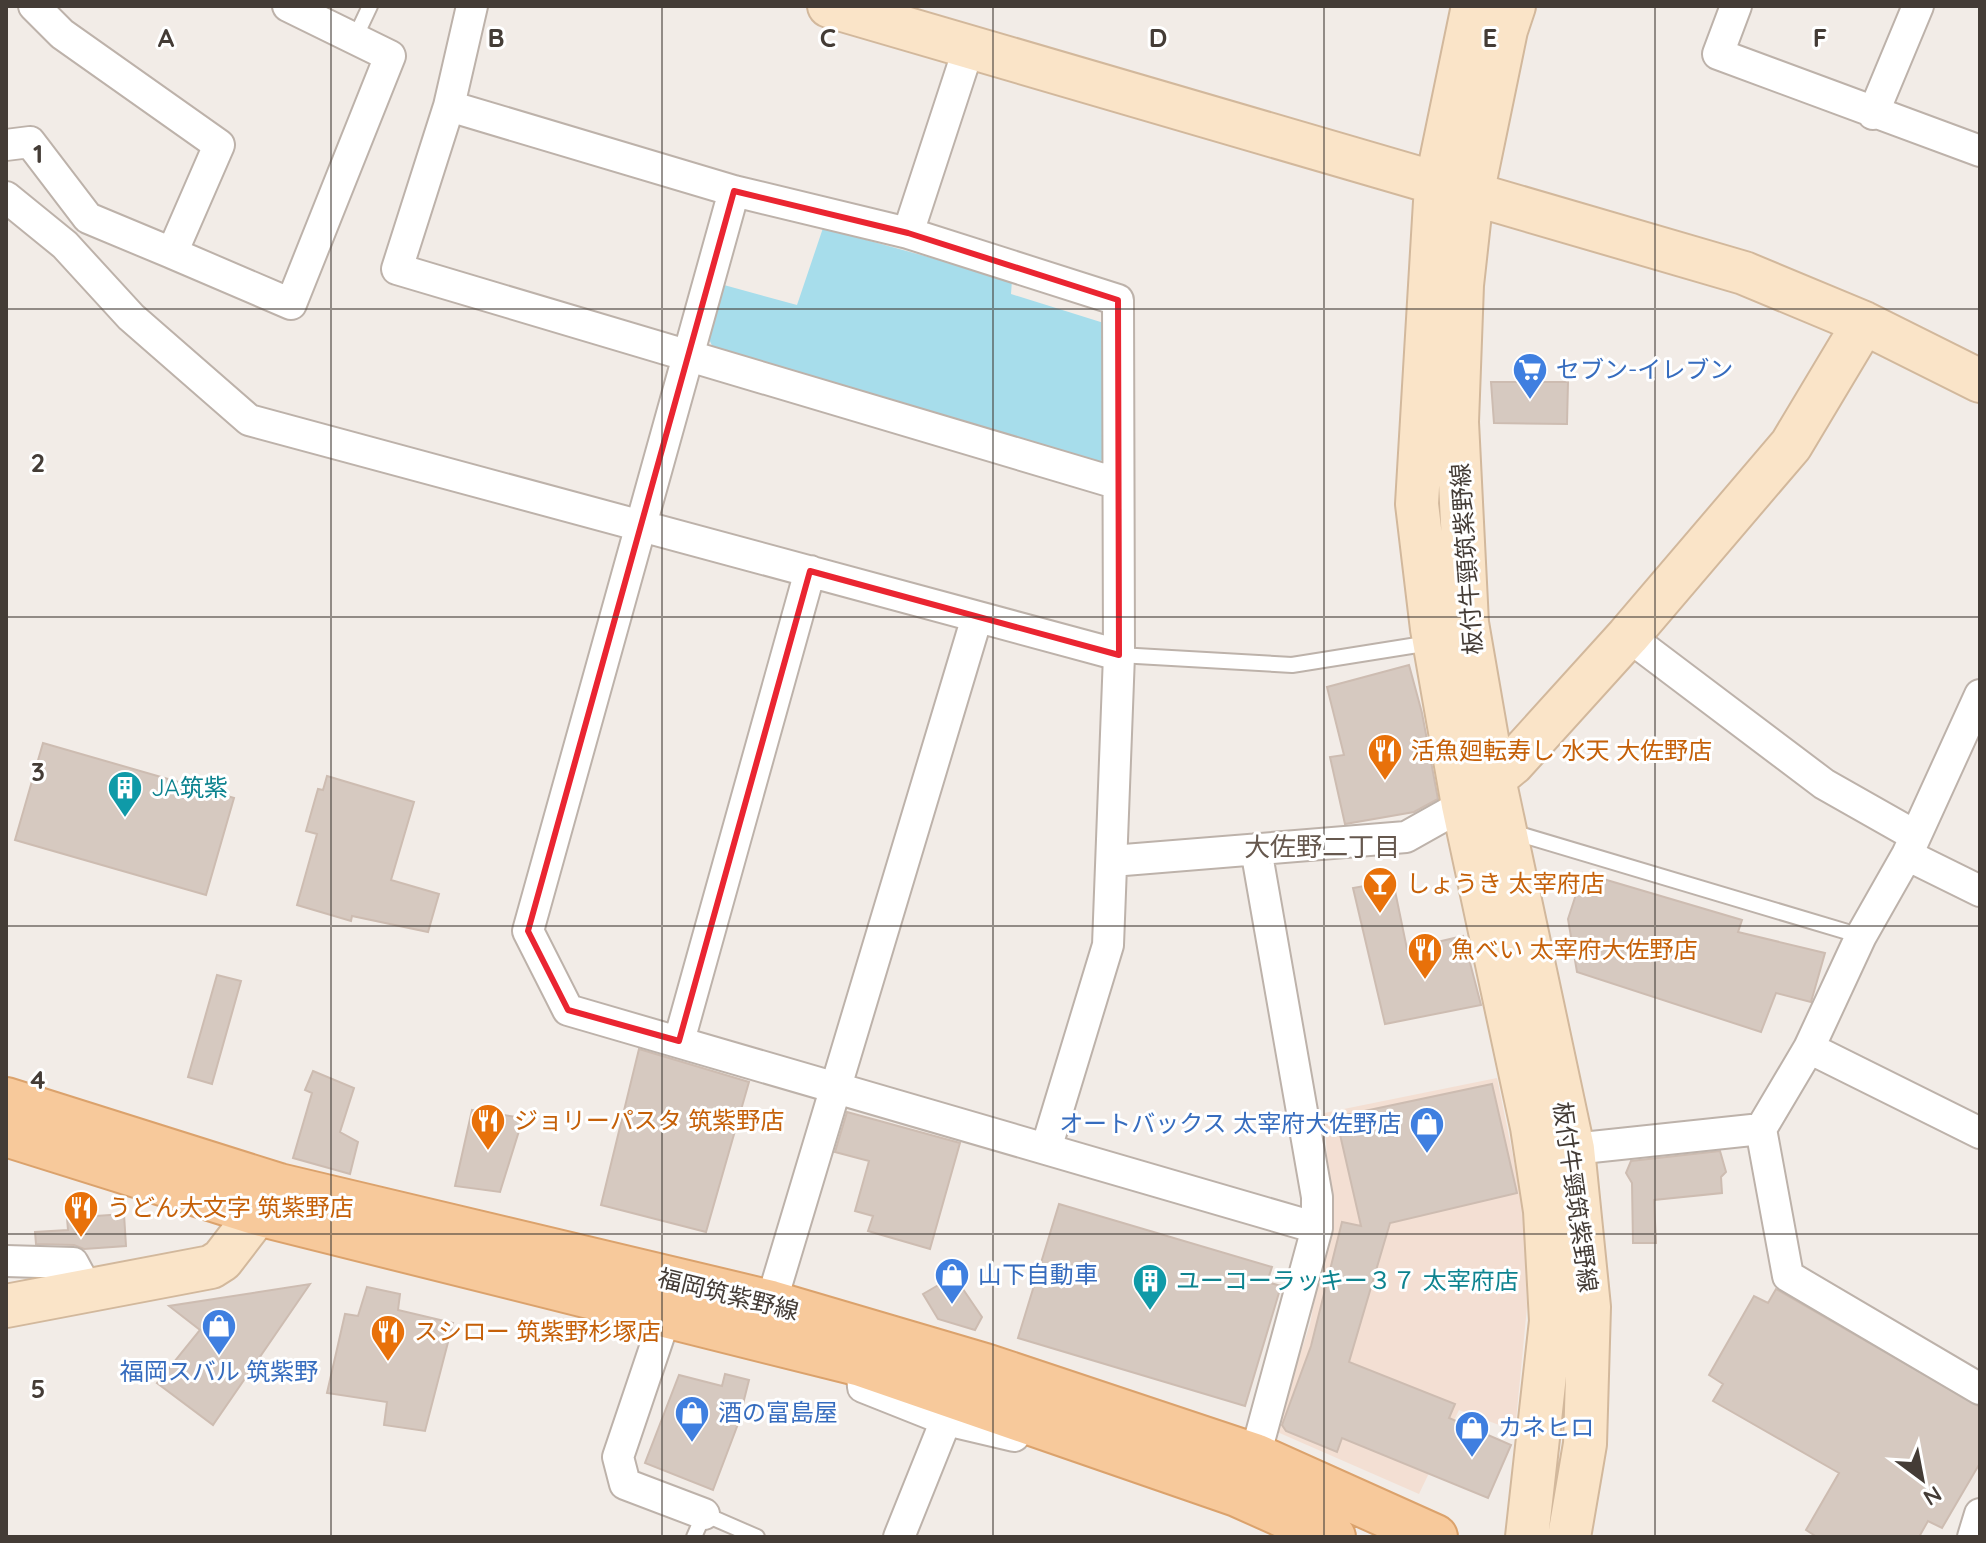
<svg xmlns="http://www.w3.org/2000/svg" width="1986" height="1543" font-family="Quicksand,'Noto Sans JP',sans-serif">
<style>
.commercial{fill:#f3dfd3}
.water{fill:#a7ddeb}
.building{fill:#d6c9c0;stroke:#cdbcb1;stroke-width:2}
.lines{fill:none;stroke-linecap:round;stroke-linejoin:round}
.lane-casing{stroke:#bdb2aa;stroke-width:18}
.street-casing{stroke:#bdb2aa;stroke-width:34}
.secondary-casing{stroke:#d2b89c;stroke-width:46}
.primary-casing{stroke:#dba26c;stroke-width:48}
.lane{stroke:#fff;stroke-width:14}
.street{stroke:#fff;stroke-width:30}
.secondary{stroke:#fae4c8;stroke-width:42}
.primary{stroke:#f7c99b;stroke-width:44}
.marked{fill:none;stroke:#ea2531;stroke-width:6;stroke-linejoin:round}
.grid{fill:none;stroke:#443c36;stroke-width:2;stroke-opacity:0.55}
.labels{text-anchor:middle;stroke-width:6;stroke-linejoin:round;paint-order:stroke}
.shop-label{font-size:24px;fill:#366cbe;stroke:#fff;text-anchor:start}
.street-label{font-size:24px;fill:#443c36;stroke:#fff}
.food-label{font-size:24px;fill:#c56008;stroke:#fff;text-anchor:start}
.culture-label{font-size:24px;fill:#0d838f;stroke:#fff;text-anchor:start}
.neighbourhood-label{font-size:26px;fill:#66584e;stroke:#fff}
.grid-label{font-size:26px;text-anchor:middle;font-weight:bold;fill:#443c36;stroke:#fff;stroke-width:6;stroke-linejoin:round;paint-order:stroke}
</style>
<rect width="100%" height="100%" fill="#f2ece7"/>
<!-- commercial -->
<path class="commercial" d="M1497,1078l26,127 4,102 -12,124 -56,-21 -40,84 -144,-63 35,-107 14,-76 6,-50 -6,-85z"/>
<!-- water -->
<path class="water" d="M823,228l189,52 -1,14 96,30 1,129 -9,10 -386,-115 -4,-9 15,-54 73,20z"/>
<!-- building -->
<path class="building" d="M1491,382h77l-1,42 -73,-1z
M1409,665l13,48 16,86 -24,13 -69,12 -15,-67 14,-2 -17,-68z
M43,743l191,55 -28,97 -191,-55z
M327,776l87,26 -23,78 48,14 -11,38 -76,-16 -1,5 -54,-16 20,-71 -11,-3 12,-42 5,1z
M1583,873l159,47 -4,12 87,21 -14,49 -35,-9 -15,39 -184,-60 -9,-53z
M1393,881l14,68 56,-13 18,69 -96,19 -32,-136z
M217,975l24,6 -29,103 -24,-7z
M639,1049l110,33 -43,150 -105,-27z
M313,1071l41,17 -14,44 18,10 -8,32 -57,-16 19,-65 -7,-3z
M1492,1084l25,109 -127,30 -41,139 106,42 -6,14 62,27 -23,53 -146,-60 -5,14 -51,-21 -4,-6 29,-79 31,-124 19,4 -25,-109z
M472,1110l51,8 -23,74 -45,-6z
M847,1112l113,31 -30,106 -62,-18 5,-15 -18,-5 14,-50 -34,-9z
M1720,1151l6,21 -5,5 1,16 -68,7 2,43h-23l-1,-60 -6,-10 5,-12z
M1059,1204l213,63 -5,15 14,4 -36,120 -227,-68z
M124,1214l2,32 -42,3 -10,-4 -38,-1 -1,-12 33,-2 -1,-12z
M954,1276l28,41 -7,13 -37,-11 -15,-25z
M310,1284l-97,141 -56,-42 43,-53 -31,-24z
M367,1287l33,7 -2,16 55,13 -28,108 -41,-6 3,-23 -60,-9 18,-79 13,2z
M1776,1289l204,118v56l-38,65 -14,-7 -9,16h-102l-11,-7 33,-57 -126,-72 10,-17 -14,-9 45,-79 14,7z
M725,1374l24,6 -11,44 -25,66 -68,-27 34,-88 43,11z"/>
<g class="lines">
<defs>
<path id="lane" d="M354,40l16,-34
M1119,655l173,10 138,-22
M1509,831l352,105
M694,1537l10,-23 53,23"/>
<path id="street" d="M34,6l28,28 157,111 -47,108 119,51 99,-248 -102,-50
M472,6l-23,100 -52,163 719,214
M1736,6l-18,48 262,97
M449,106l285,85 174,42 210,67 1,355 -11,290 -62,204
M1873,114l45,-108
M6,145l24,-3 58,76 84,35
M734,191l-206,740 40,79 749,218
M6,197l59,48 66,72 118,103 870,235
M908,233l61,-186
M1628,636l196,148 90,51
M1980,695l-73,160 -46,81 -52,112 -48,81 27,147 192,113
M1907,855l73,36
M1112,861l294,-24 57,-32
M679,1041l131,-470
M1809,1048l171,85
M1573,1149l188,-20
M6,1261l67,2 15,28
M771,1303l206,-686
M667,1312l-49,145 7,27 79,30
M862,1374l1,13 83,33 68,16
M1255,1456l62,-228v-31l-61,-348
M899,1537l47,-117
M1973,1537l7,-23"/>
<path id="secondary" d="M829,6l915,267 120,50 116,58
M1473,6l-37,179 -19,319 15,125 31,176 69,322 13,84 6,110 -24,216
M1514,6l-8,24 -34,165 -10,90 -5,137 10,201 27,156 79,370 16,158 -4,137 -16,93
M1477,793l36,-30 115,-127 163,-191 73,-122
M6,1306l205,-39 11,-7 56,-73"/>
<path id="primary" d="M6,1100l273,86 492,117 214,63 270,90 180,81
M6,1134l252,79 603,151 376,130 96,43"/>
</defs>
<!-- lane casing -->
<use href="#lane" class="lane-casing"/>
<!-- street casing -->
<use href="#street" class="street-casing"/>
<!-- secondary casing -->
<use href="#secondary" class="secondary-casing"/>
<!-- primary casing -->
<use href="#primary" class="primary-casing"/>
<!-- lane -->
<use href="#lane" class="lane"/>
<!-- street -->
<use href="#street" class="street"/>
<!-- secondary -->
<use href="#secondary" class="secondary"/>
<!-- primary -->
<use href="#primary" class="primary"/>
</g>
<!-- marked area -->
<path class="marked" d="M734,191l174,42 210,67 1,355 -309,-84 -131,470 -111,-31 -40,-79z"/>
<!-- grid -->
<path class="grid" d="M331,6v1531M662,6v1531M993,6v1531M1324,6v1531M1655,6v1531M6,309h1974M6,617h1974M6,926h1974M6,1234h1974"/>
<!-- icons -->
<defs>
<symbol id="supermarket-pin" viewBox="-11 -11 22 30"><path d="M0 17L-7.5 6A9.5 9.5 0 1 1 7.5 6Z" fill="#3f7fe0" stroke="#fff"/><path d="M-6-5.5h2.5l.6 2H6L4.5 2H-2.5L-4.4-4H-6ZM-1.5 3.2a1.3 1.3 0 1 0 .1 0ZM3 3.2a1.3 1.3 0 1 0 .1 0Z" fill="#fff"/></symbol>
<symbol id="restaurant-pin" viewBox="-11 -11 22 30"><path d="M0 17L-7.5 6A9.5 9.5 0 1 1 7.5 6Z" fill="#e8710a" stroke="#fff"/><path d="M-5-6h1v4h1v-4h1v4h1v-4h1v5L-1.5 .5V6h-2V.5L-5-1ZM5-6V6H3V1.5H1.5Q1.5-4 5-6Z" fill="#fff"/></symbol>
<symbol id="building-pin" viewBox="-11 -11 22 30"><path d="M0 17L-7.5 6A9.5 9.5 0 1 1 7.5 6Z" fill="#0f9aa8" stroke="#fff"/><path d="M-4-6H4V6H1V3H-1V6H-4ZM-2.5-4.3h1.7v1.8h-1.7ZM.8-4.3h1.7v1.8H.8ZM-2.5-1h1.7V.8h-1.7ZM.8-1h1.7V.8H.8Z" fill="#fff"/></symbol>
<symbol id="bar-pin" viewBox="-11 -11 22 30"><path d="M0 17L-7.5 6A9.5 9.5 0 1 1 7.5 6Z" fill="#e8710a" stroke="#fff"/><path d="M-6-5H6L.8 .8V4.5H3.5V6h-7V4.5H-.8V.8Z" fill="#fff"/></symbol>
<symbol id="shop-pin" viewBox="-11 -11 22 30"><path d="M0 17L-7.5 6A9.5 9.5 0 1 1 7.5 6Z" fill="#3f7fe0" stroke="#fff"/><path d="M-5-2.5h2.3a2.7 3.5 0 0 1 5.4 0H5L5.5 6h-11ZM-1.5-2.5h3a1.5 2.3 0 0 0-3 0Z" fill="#fff"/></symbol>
</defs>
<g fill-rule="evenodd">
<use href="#supermarket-pin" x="1510" y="350" width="40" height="54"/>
<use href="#restaurant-pin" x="1365" y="731" width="40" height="54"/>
<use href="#building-pin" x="105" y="768" width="40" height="54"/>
<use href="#bar-pin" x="1360" y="864" width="40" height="54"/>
<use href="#restaurant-pin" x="1405" y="930" width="40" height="54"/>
<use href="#restaurant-pin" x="468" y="1101" width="40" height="54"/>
<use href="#shop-pin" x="1407" y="1104" width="40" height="54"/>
<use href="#restaurant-pin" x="61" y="1188" width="40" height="54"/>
<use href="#shop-pin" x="932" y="1255" width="40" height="54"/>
<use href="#building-pin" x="1130" y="1261" width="40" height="54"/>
<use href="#shop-pin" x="199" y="1306" width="40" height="54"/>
<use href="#restaurant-pin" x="368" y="1312" width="40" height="54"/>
<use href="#shop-pin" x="672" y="1393" width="40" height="54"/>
<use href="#shop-pin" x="1452" y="1408" width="40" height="54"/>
</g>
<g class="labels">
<!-- shop labels -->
<g class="shop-label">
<text x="1556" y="378">セブン-イレブン</text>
<text x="1401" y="1132" text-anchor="end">オートバックス 太宰府大佐野店</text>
<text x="978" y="1283">山下自動車</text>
<text x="219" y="1380" text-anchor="middle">福岡スバル 筑紫野</text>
<text x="718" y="1421">酒の富島屋</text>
<text x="1498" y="1436">カネヒロ</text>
</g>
<!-- street labels -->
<g class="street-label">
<text transform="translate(1467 559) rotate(-94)" y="8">板付牛頸筑紫野線</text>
<text transform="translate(1575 1197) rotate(82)" y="8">板付牛頸筑紫野線</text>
<text transform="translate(728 1295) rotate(14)" y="8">福岡筑紫野線</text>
</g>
<!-- food labels -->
<g class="food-label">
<text x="1411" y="759">活魚廻転寿し 水天 大佐野店</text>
<text x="1406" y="892">しょうき 太宰府店</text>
<text x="1451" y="958">魚べい 太宰府大佐野店</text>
<text x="514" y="1129">ジョリーパスタ 筑紫野店</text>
<text x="107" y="1216">うどん大文字 筑紫野店</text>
<text x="414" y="1340">スシロー 筑紫野杉塚店</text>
</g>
<!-- culture labels -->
<g class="culture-label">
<text x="151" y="796">JA筑紫</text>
<text x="1176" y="1289">ユーコーラッキー３７ 太宰府店</text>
</g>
<!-- neighbourhood labels -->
<g class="neighbourhood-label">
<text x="1322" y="856">大佐野二丁目</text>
</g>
</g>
<g class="grid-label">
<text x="166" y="47">A</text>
<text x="496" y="47">B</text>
<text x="828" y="47">C</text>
<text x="1158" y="47">D</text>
<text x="1490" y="47">E</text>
<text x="1820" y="47">F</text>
<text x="38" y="163">1</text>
<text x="38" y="472">2</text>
<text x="38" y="781">3</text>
<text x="38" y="1089">4</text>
<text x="38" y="1398">5</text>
</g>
<!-- border -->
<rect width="1986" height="1543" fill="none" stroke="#443c36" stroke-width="16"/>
<!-- north arrow -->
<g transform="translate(1922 1479) rotate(148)" stroke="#ffffff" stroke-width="6" paint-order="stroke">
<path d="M0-6L14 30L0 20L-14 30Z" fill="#443c36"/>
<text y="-12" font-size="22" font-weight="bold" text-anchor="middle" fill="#443c36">N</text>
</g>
</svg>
